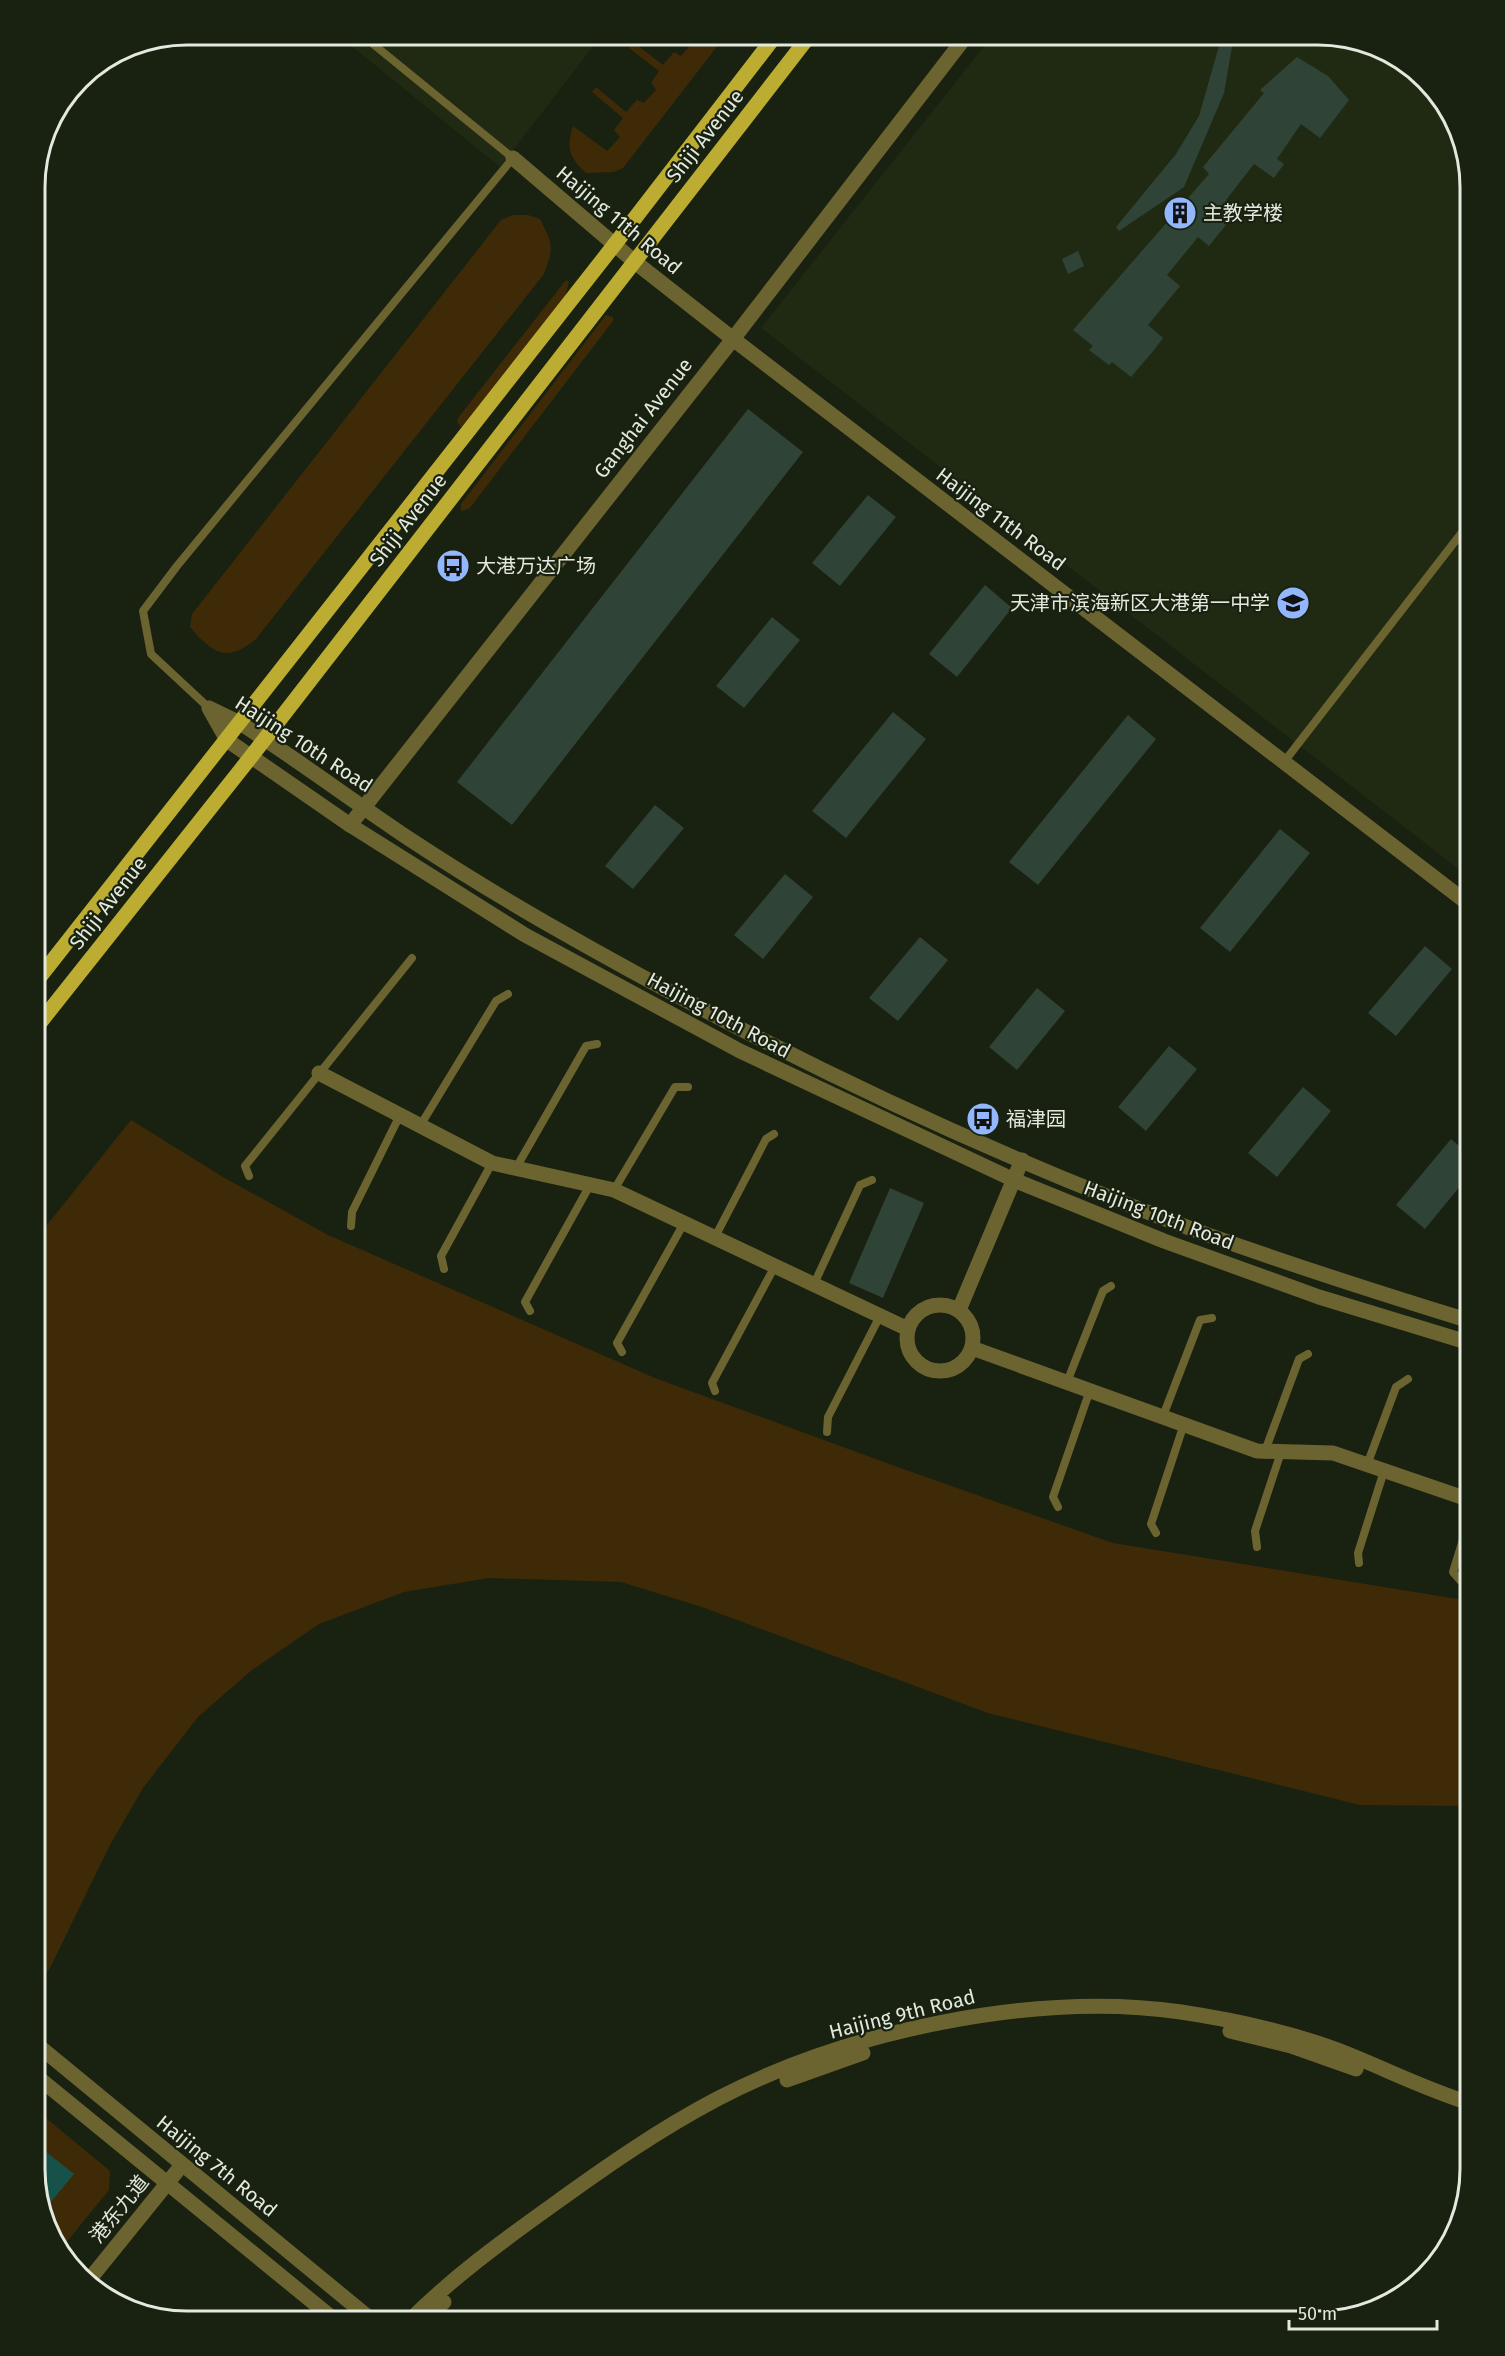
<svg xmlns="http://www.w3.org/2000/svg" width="1505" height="2356" font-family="'Fira Sans','Noto Sans SC',sans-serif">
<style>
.built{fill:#202a13}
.green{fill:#3f2a08}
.water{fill:#17524a}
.building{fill:#304337}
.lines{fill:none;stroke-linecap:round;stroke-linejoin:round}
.service{stroke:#6c6430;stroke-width:8}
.minor{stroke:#6c6430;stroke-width:15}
.tertiary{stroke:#6c6430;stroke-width:15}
.primary{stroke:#bcac31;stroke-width:15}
.labels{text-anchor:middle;stroke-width:4.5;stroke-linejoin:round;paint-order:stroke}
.street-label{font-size:20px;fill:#e3e9de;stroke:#192110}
.poi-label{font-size:20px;fill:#e3e9de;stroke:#192110;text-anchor:start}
.rim{fill:none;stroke:#e3e9de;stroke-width:3}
</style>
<rect width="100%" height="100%" fill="#192110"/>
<!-- built -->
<path class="built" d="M338,35h264l-102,132z
M993,35h336l74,25 52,59 15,68v691l-709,-550z"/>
<!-- green -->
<path class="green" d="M687,35h39l-103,133 -9,4 -28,1c-17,-16 -20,-24 -13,-47l34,25 13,-14 -6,-7 9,-12 -31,-26 4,-5 30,25 11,-12 7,3 12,-13 -5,-7 8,-12 -30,-23 4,-6 30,23 11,-13 7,4 13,-15z
M513,215h15l12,4c13,25 14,28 4,55l-288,365c-29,24 -43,15 -66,-12l2,-13 309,-394z
M566,280l3,2 -4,14 -100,129 -4,2 -4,-5 1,-4z
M606,315l7,2v4l-144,188 -8,2v-7z
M131,1120l92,57 105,58 327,143 237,87 221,78 357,58v205l-110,-1 -372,-92 -286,-106 -81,-25 -132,-4 -85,14 -85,32 -67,46 -54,47 -55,71 -33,57 -60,123 -15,20v-748z
M35,2109l75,62 -1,19 -48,59c-27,-31 -26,-100 -26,-140z"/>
<!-- water -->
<path class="water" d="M35,2143l39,31 -30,36 -9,-41z"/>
<!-- building -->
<path class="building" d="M1221,39l12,2 -9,52 -40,94 -65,44 -3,-4 60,-73 23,-38z
M1297,57l31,19 21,24 -29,38 -19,-14 -24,35 7,5 -10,14 -20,-14 -28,36 11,11 -28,35 -11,-9 -31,38 13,11 -32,39 15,13 -9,12 -23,27 -19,-15 -3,3 -20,-15 4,-4 -20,-16 136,-156 -6,-7 61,-74 -4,-3z
M1078,251l6,15 -16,8 -6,-15z
M748,409l55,43 -291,373 -55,-43z
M868,495l28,22 -56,69 -28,-23z
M985,585l27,23 -55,69 -28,-23z
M772,617l28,23 -56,68 -28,-22z
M893,712l33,27 -80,99 -34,-27z
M1128,715l28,24 -118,146 -29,-23z
M655,805l29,23 -51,61 -28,-23z
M1280,829l30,24 -80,99 -30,-24z
M785,874l28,23 -50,62 -29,-24z
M920,937l28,23 -50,61 -29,-23z
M1425,946l27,23 -56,67 -28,-23z
M1037,988l28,23 -48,59 -28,-23z
M1169,1046l28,23 -51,62 -28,-24z
M1303,1087l28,24 -54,66 -29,-24z
M1451,1139l19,16v19l-45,55 -29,-24z
M890,1188l34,15 -41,95 -34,-15z"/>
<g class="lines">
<!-- service -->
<path class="service" d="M209,708l-58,-54 -8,-43 34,-45 336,-408 -151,-123
M1284,762l186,-240
M420,1126l76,-125 12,-7
M516,1168l70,-122 11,-2
M249,1176l-4,-10 167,-208
M614,1190l61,-103h13
M351,1226l1,-14 48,-97
M715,1237l51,-98 8,-5
M444,1269l-3,-13 51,-93
M814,1284l46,-99 12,-5
M530,1311l-5,-9 65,-117
M622,1352l-5,-9 67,-120
M1067,1382l36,-91 8,-5
M715,1391l-3,-8 63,-117
M1163,1416l37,-96 12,-2
M827,1432l1,-15 52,-101
M1265,1451l34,-92 9,-5
M1367,1465l29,-78 12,-8
M1463,1497l7,-24
M1058,1507l-5,-10 37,-107
M1156,1533l-5,-9 33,-100
M1257,1547l-2,-16 26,-79
M1359,1563l-1,-10 26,-82
M1460,1580l-7,-8 17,-55"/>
<!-- minor -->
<path class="minor" d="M513,158l122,104 98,77 737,566
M350,825l383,-486 234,-304
M319,1073l173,90 122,27 294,139
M907 1338a33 33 0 1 1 66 0a33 33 0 1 1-66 0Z
M959,1310l63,-150
M972,1348l285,103 76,2 137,47
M89,2280l93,-115"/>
<!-- tertiary -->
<path class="tertiary" d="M209,708l18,32 123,85 175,110 215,116 274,129 150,61 155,56 151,46
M209,708l31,15c58,37 114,79 171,117 44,29 90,57 135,83 211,121 433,228 662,312 87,31 174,59 262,86
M1230,2031l61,15 65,23
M35,2043l338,278
M35,2075l301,246
M787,2080l76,-27
M409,2321c43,-43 92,-79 141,-114 54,-39 108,-77 167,-108 130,-68 318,-108 464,-87 53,8 104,19 154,37 45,17 89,40 135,54
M425,2321l19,-19"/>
<!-- primary -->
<path class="primary" d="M35,983l580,-739 161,-209
M35,1029l215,-271 560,-723"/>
</g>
<!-- icons -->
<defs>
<symbol id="building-disc" viewBox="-11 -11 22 22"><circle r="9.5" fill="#93b7fd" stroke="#192110"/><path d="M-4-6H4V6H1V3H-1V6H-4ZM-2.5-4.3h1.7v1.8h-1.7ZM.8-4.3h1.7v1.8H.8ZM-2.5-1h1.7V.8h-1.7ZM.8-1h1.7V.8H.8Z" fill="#111"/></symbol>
<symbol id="bus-disc" viewBox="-11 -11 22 22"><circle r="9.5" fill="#93b7fd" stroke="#192110"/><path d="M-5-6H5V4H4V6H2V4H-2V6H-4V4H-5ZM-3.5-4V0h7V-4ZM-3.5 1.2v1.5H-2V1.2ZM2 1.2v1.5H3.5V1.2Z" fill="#111"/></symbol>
<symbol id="school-disc" viewBox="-11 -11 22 22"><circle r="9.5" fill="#93b7fd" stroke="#192110"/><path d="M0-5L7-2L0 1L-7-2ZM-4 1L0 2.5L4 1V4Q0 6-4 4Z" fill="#111"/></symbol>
</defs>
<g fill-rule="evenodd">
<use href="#building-disc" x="1161" y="194" width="38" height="38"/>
<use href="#bus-disc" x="434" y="547" width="38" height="38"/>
<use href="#school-disc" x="1274" y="584" width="38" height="38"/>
<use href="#bus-disc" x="964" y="1100" width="38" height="38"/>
</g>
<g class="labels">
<!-- street labels -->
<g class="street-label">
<text transform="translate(705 136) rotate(-52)" y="7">Shiji Avenue</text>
<text transform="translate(619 220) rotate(40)" y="7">Haijing 11th Road</text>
<text transform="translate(643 418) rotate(-52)" y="7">Ganghai Avenue</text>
<text transform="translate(1001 519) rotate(37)" y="7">Haijing 11th Road</text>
<text transform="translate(408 520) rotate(-52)" y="7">Shiji Avenue</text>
<text transform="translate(304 744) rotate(33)" y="7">Haijing 10th Road</text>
<text transform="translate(108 903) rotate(-52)" y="7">Shiji Avenue</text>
<text transform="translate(719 1015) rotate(28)" y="7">Haijing 10th Road</text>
<text transform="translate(1159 1215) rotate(21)" y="7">Haijing 10th Road</text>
<text transform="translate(902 2014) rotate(-14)" y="7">Haijing 9th Road</text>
<text transform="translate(217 2166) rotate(39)" y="7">Haijing 7th Road</text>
<text transform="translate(119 2209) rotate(-51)" y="7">港东九道</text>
</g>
<!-- poi labels -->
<g class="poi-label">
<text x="1203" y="220">主教学楼</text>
<text x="476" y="573">大港万达广场</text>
<text x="1270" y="610" text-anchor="end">天津市滨海新区大港第一中学</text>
<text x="1006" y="1126">福津园</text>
</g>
</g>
<!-- crop -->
<path d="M0 0H1505V2356H0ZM187 45H1318A142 142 0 0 1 1460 187V2169A142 142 0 0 1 1318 2311H187A142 142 0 0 1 45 2169V187A142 142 0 0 1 187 45Z" fill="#192110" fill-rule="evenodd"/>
<path class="rim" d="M187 45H1318A142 142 0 0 1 1460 187V2169A142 142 0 0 1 1318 2311H187A142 142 0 0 1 45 2169V187A142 142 0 0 1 187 45Z"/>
<!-- scale -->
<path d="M1289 2320v9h148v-9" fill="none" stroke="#e3e9de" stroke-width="3"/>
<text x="1298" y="2320" font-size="18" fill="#e3e9de" stroke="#192110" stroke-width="4.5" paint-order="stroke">50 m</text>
</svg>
